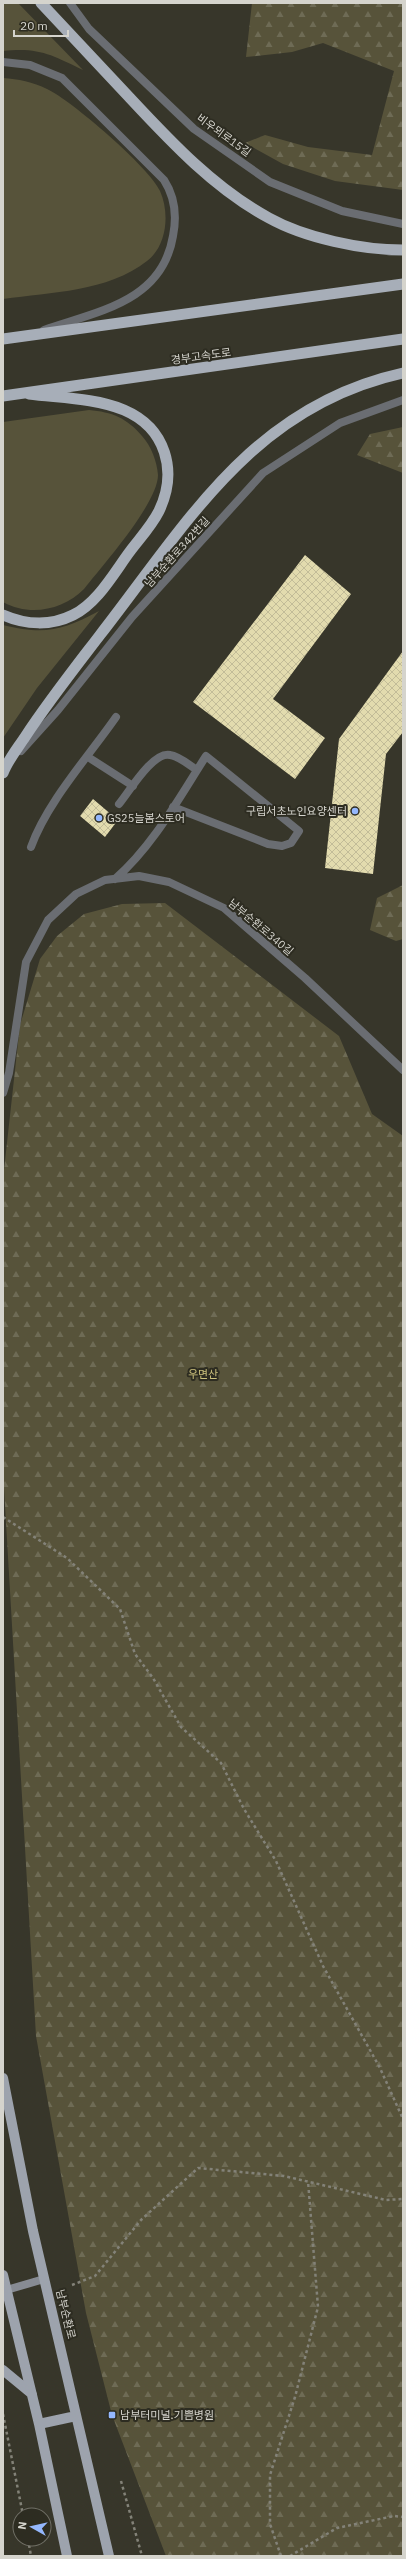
<svg xmlns="http://www.w3.org/2000/svg" width="406" height="2559" font-family="'IBM Plex Sans','Noto Sans KR',sans-serif">
<style>
.green{fill:#57533a}
.forest{fill:url(#forest-firs)}
.building{fill:url(#building-cross-hatch)}
.lines{fill:none;stroke-linecap:round;stroke-linejoin:round}
.path{stroke:#838278;stroke-width:2.5;stroke-dasharray:3 3;stroke-linecap:butt}
.service{stroke:#6a6d72;stroke-width:8}
.tertiary{stroke:#6a6d72;stroke-width:8}
.secondary{stroke:#878b93;stroke-width:8}
.primary{stroke:#9da3ad;stroke-width:10}
.trunk{stroke:#a7aeb8;stroke-width:11}
.poi-dot{fill:#94b7fd;stroke:#2d2c21;stroke-width:1.5}
.labels{text-anchor:middle;stroke-width:4;stroke-linejoin:round;paint-order:stroke}
.street-label{font-size:11px;fill:#d5d4cd;stroke:#2d2c21}
.poi-label{font-size:11px;fill:#d5d4cd;stroke:#2d2c21;text-anchor:start}
.park-label{font-size:11px;fill:#cbc07c;stroke:#2d2c21}
</style>
<defs>
<pattern id="forest-firs" width="22" height="20" patternUnits="userSpaceOnUse"><rect width="22" height="20" fill="#57533a"/><path d="M5 1l3.5 6h-7zM16 11l3.5 6h-7z" fill="#6e6b55"/></pattern>
<pattern id="building-cross-hatch" width="8" height="8" patternUnits="userSpaceOnUse"><rect width="8" height="8" fill="#e2dbae"/><path d="M0 0l8 8M0 8l8-8" fill="none" stroke="#c2bc98"/></pattern>
</defs>
<rect width="100%" height="100%" fill="#37362a"/>
<!-- green -->
<path class="green" d="M3,3h15l65,67c-31,-15 -44,-23 -80,-19z
M3,78c15,1 30,4 44,11 24,11 103,79 113,102 10,22 7,55 -13,70 -40,31 -95,31 -144,38z
M89,410c23,2 38,8 53,26 9,10 15,25 16,39 0,28 -55,90 -74,114 -21,21 -54,28 -81,13v-180z
M99,611l-62,77 -34,50v-113c41,10 59,6 96,-14z"/>
<!-- forest -->
<path class="forest" d="M252,3h151v187l-68,-9 -52,-17 -38,-21 20,-8 43,12 64,8 22,-84 -71,-28 -31,9 -46,5z
M403,427v46l-46,-18 13,-21z
M403,885v54l-7,2 -26,-11 7,-32z
M165,903l174,133 33,78 31,22v1420h-237l-54,-141 -26,-102 -50,-277 -33,-565v-292l17,-154 20,-66 17,-23 27,-22 38,-10z"/>
<!-- building -->
<path class="building" d="M305,555l46,39 -78,105 52,39 -30,41 -102,-77z
M403,651v81l-17,22 -13,120 -48,-6 14,-129z
M93,799l25,21 -13,17 -25,-21z"/>
<g class="lines">
<!-- path -->
<path class="path" d="M3,1517l64,41 53,51 15,45 18,24 28,49 40,36 23,46 32,52 47,105 57,102 23,51
M72,2285l23,-9 46,-56 57,-52 86,8 102,24 17,-1
M3,2414l20,101
M121,2481l21,75
M28,2539l3,17
M281,2556l-11,-32v-49l25,-78 23,-90 -10,-126
M290,2556l47,-28 57,-12 9,1"/>
<!-- service -->
<path class="service" d="M3,62l27,3 32,13 102,102c11,17 13,36 9,56 -11,66 -75,75 -129,94
M88,757l45,29
M119,804c10,-12 34,-53 51,-49 9,1 19,10 27,15
M31,847c16,-45 58,-91 85,-130
M115,879c38,-33 64,-81 91,-123l93,75 -8,12 -9,3 -14,-2 -95,-37
M3,1093l6,-20 17,-111 22,-42 28,-26 29,-14 34,-4 30,6 55,26 81,70 98,92"/>
<!-- tertiary -->
<path class="tertiary" d="M70,3l19,26 105,100 76,53 72,29 61,13
M21,751l37,-41 74,-93 131,-144 77,-50 63,-23"/>
<!-- secondary -->
<path class="secondary" d="M3,2291l41,-12"/>
<!-- primary -->
<path class="primary" d="M3,2078l30,153 76,325
M3,2275l36,149 28,132
M3,2370l29,24
M39,2424l37,-8"/>
<!-- trunk -->
<path class="trunk" d="M41,3c30,32 59,63 89,95 41,44 85,91 139,120 36,20 93,32 134,32
M3,339l400,-55
M3,396l400,-57
M3,615c23,10 48,11 70,0 25,-12 42,-44 58,-65 10,-13 21,-25 28,-39 19,-40 7,-83 -35,-101 -29,-12 -64,-12 -95,-16
M3,773c5,-13 14,-24 22,-36 23,-35 49,-68 75,-102 88,-113 153,-229 303,-262"/>
</g>
<!-- markers -->
<g class="poi-dot">
<circle cx="355" cy="811" r="4"/>
<circle cx="99" cy="818" r="4"/>
<rect x="108" y="2411" width="8" height="8" rx="2"/>
</g>
<g class="labels">
<!-- street labels -->
<g class="street-label">
<text transform="translate(224 135) rotate(36)" y="4">비우뫼로15길</text>
<text transform="translate(201 356) rotate(-8)" y="4">경부고속도로</text>
<text transform="translate(177 552) rotate(-48)" y="4">남부순환로342번길</text>
<text transform="translate(261 927) rotate(40)" y="4">남부순환로340길</text>
<text transform="translate(66 2314) rotate(76)" y="4">남부순환로</text>
</g>
<!-- poi labels -->
<g class="poi-label">
<text x="347" y="815" text-anchor="end">구립서초노인요양센터</text>
<text x="107" y="822">GS25늘봄스토어</text>
<text x="120" y="2419">남부터미널.기쁨병원</text>
</g>
<!-- park labels -->
<g class="park-label">
<text x="203" y="1378">우면산</text>
</g>
</g>
<!-- border -->
<rect width="406" height="2559" fill="none" stroke="#d5d4cd" stroke-width="8"/>
<!-- north arrow -->
<g transform="translate(32 2527) rotate(278)"><circle r="19" fill="#2d2c21" stroke="#706f66"/>
<path d="M0-3L7 15L0 10L-7 15Z" fill="#94b7fd"/>
<text y="-6" font-size="11" font-weight="bold" text-anchor="middle" fill="#d5d4cd">N</text>
</g>
<!-- scale -->
<path d="M14 30v6h54v-6" fill="none" stroke="#d5d4cd" stroke-width="2"/>
<text x="20" y="30" font-size="12" fill="#d5d4cd" stroke="#2d2c21" stroke-width="3" paint-order="stroke">20 m</text>
</svg>
